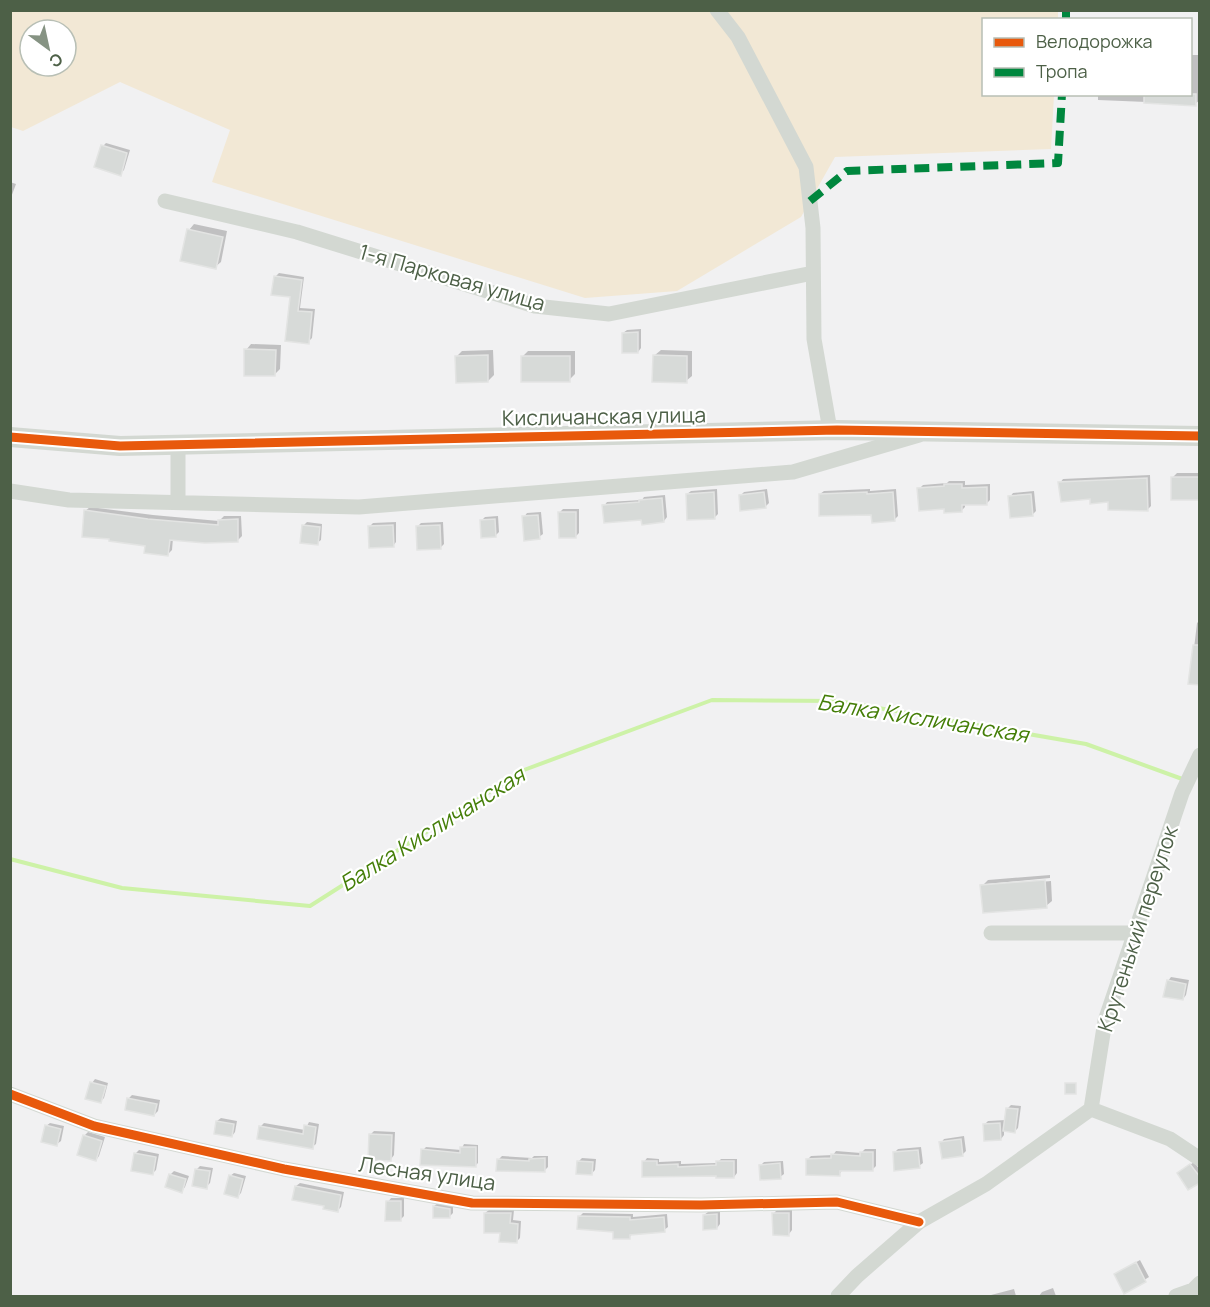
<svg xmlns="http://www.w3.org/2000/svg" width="1210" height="1307" font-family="Manrope,sans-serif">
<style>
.green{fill:#f2e8d5;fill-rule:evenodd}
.shadow{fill:#0003}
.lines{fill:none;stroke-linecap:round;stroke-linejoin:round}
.stream{stroke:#cdf2a7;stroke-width:4}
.building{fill:#d7dad8;stroke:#e3e4e3;stroke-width:1.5}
.minor{stroke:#d3d8d2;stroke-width:15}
.tertiary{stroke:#d3d8d2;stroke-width:20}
.quiet{stroke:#00873e;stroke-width:8;stroke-dasharray:15 8;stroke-linecap:butt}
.cycleway-casing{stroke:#fff;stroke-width:13}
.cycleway{stroke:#e8590c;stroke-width:9}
.labels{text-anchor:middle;stroke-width:4.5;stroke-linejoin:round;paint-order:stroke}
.street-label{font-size:21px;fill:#4d6047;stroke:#fff}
.water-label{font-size:22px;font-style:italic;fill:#447e07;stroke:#fff}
</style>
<rect width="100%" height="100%" fill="#f1f1f2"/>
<!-- green -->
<path class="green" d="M10,11h1048v8l-74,1v74l70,1 -3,54 -216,8 -34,60 -124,74 -92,7 -373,-116 18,-52 -110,-48 -97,49 -12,-4zM30,30h36v36h-36z"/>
<!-- shadow -->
<path class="shadow" d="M1190,55h10v45l-5,4 -97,-4v-6h92z
M106,143l24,7 -6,20 -4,4 -17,-28z
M10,182l6,2 -6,16z
M194,224l33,7 -6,31 -6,5 -26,-37z
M279,273l25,4 -4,31 15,1 -3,29 -4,4 -17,-46 -16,-19z
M641,329v19l-3,4 -15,-19 4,-3z
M251,344l30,1 -1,24 -5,5 -29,-24z
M493,350l1,25 -6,6 -32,-24 6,-6z
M661,350l31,1v25l-6,5 -31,-26z
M528,351h47v23l-6,6 -47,-23z
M1177,473h23v30l-1,-5 -27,-20z
M1150,475l1,31 -3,3 -57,-12 -31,-14 3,-4z
M949,481h16v4l25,-1v16l-3,3 -22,1v3l-4,4 -15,-3 -27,-19 4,-4 24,-2z
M717,489l1,25 -3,3 -28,-23 4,-3z
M767,489l2,14 -3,3 -26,-10 4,-4z
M870,489v2l26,-2 2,27 -4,4 -74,-26 4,-3z
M1034,491l2,20 -3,3 -23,-17 3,-4z
M665,495l2,22 -3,4 -21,-3 -39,-12 3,-4 35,-2 2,-3z
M90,507l63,8 66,6 5,-5h17l1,20 -4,4 -65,-2 -1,12 -4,4 -83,-43z
M563,509h16v24l-3,3 -17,-23z
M541,512l2,22 -4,3 -15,-20 3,-4z
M498,516l1,16 -4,4 -14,-15 4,-4z
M307,522l15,2 -1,16 -4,3 -14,-17z
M396,522v20l-3,4 -23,-20 3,-3z
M443,522l1,22 -3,3 -23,-21 3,-3z
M1200,620v64l-10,-2 7,-59z
M1050,875v3l-64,6v3l65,-6 1,20 -6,5 -64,-20 6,-6z
M1171,977l18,3 -3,15 -3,4 -15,-18z
M95,1079l13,4 -4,15 -4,4 -8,-19z
M132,1095l28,5 -2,11 -4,4 -28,-6 3,-11z
M1011,1105l10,1 -3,22 -3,3 -11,-1v5l-3,4 -17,-14 4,-4 18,-1 2,-12z
M221,1118l16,3 -2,11 -3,4 -15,-15z
M309,1122l10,2 -3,20 -4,3 -51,-21 3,-3 41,7z
M50,1123l14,3 -3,15 -4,3 -11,-18z
M374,1131l21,1 -1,23 -3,4 -21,-24z
M88,1132l17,5 -6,19 -3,4 -12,-24z
M964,1136l2,15 -4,4 -21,-12 3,-4z
M464,1144l14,1v18l-3,3 -52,-16 3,-3 35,3z
M921,1147l2,16 -4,3 -25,-13 4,-4z
M865,1149h11v17l-4,4 -29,-1 -4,6 -31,-16 3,-3 22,-1 3,-4 25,2z
M139,1150l20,4 -3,16 -4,4 -17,-20z
M502,1156l30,2 2,-2h14v11l-4,4 -45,-12z
M582,1158l14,1 -1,11 -3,3 -14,-11z
M647,1158l12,1v3l22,-1v3l36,-1 4,-4h16v14l-3,4 -16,-2 -74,1v-14z
M783,1161l1,13 -4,3 -20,-11 4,-4z
M1194,1162l6,8v11l-21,-8z
M200,1166l13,2 -3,15 -4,4 -9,-18z
M174,1171l15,5 -4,11 -3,4 -12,-16z
M234,1173l12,3 -5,17 -3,3 -8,-20z
M300,1183l44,9 -3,15 -3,3 -12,-5 -30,-19z
M391,1198h13v18l-4,4 -12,-18z
M438,1203l15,3v7l-3,3 -16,-10z
M489,1210h25l-1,10 8,1 -1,17 -4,4 -15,-11 -16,-18z
M777,1210h15v20l-3,4 -16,-20z
M708,1212h12v12l-3,4 -13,-13z
M583,1213l50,1v3l34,-3 1,13 -4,3 -32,4 -3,4 -50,-21z
M1140,1260l9,17 -24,15 -10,-18z
M1053,1288l3,8h-17l3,-4z
M1014,1289l2,7h-27l2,-1z"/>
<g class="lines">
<!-- stream -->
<path class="stream" d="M10,859l112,29 188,18 214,-136 188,-70 126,1 248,43 99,36"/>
</g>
<!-- building -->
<path class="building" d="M1144,94h52v12l-52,-3z
M101,145l26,8 -6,23 -27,-9z
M187,229l36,8 -7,32 -36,-8z
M274,276l28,4 -4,31 14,1 -3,32 -24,-3 5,-44 -19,-2z
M638,332v21h-16v-20z
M244,349l32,1 -1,26h-31z
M488,355v27l-32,1 -1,-27z
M653,355l34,1v27l-35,-1z
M521,356h49v26h-49z
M1171,477h29v23h-29z
M1147,478l1,33 -40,-1v-8l-18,2v-5l-29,3 -3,-20z
M944,484h18v4l25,-1v18h-25v7l-18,1v-4l-25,2 -2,-23 27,-2z
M714,492l1,27 -28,1 -1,-26z
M764,492l2,16 -26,3 -1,-16z
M867,492v2l26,-2 2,29 -23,2 -1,-8 -52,1v-22z
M1031,494l2,22 -23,2 -2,-22z
M662,498l2,24 -22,3 -1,-5 -37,3 -2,-18 37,-3v-2z
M84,510l64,9 70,6v-5l20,-1v23l-33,1 -35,-3 -2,16 -24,-3 1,-7 -36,-5v-2l-27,-2z
M558,512h18v26h-17z
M538,515l2,24 -16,2 -2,-25z
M495,519l1,18 -15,1 -1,-18z
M302,525l18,2 -2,18 -18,-2z
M393,525l1,22 -25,1 -1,-22z
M440,525l1,24 -24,1 -1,-24z
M1193,645h7v40l-12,-1z
M1045,880l2,28 -64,5 -3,-28z
M1167,980l19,4 -3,16 -20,-3z
M90,1082l16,4 -5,17 -16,-4z
M1065,1083h11v11h-11z
M127,1098l30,6 -3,12 -29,-6z
M1006,1108l12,1 -3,24 -12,-2z
M216,1121l18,3 -2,13 -18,-3z
M1000,1123l1,17 -17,1 -1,-17z
M45,1125l16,4 -4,17 -16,-4z
M304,1125l12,2 -3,22 -56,-10 2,-13 44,8z
M369,1134l23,1 -1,26 -23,-1z
M83,1135l19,6 -6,20 -19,-6z
M961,1139l2,17 -21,3 -3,-17z
M460,1147h16v20l-56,-2 1,-16 39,4z
M918,1150l2,18 -26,3 -1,-19z
M860,1152h13v19h-33v5l-34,-1v-16l25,-1v-4l29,2z
M134,1153l22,4 -3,18 -22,-4z
M545,1158v14l-49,-1 1,-12 32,2v-2z
M577,1161l16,1 -1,13 -16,-1z
M642,1161h15v4l21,-1v3l38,-2v-4h18v17h-18v-2l-74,1z
M780,1163l1,16 -21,1 -1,-15z
M1190,1164l10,13v6l-12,7 -11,-17z
M195,1169l15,2 -3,18 -15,-3z
M169,1174l17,5 -4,14 -17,-6z
M229,1175l14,4 -5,19 -14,-4z
M295,1186l46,9 -3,17 -15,-3 1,-3 -32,-6z
M386,1201h15v20h-16z
M433,1206l17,3v9h-17z
M484,1213h27l-1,10 8,1 -1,19 -18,-1 1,-9h-16z
M772,1213h17v23l-16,-1z
M717,1214v15l-14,1v-15z
M578,1216l52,1v3l34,-3 1,15 -35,3v4h-17v-7l-36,-3z
M1136,1262l10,20 -22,12 -10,-20z"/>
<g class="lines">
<!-- minor -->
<path class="minor" d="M717,10l21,27 68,130 7,61 1,111 16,91
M165,201l132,31 238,74 74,8 204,-41
M178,444v58
M10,491l59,9 290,7 434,-35 126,-37
M991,933h143
M10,1094l84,32 190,43 188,34 229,2 136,-3 82,20
M1091,1109l79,30 30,20
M838,1296l19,-20 62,-54 67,-38 105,-75 14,-88 77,-228 18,-38
M1176,1296l17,-6 7,-7"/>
<!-- tertiary -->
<path class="tertiary" d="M10,437l110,9 717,-16 363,6"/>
<!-- quiet -->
<path class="quiet" d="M1066,20v-10
M810,201l37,-30 211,-8 4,-69"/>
<defs>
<path id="cycleway" d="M10,437l110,9 717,-16 363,6
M10,1094l84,32 190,43 188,34 229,2 136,-3 82,20"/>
</defs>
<!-- cycleway casing -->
<use href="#cycleway" class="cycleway-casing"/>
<!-- cycleway -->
<use href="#cycleway" class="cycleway"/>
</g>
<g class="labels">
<!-- street labels -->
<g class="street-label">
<text transform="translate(452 278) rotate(16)" y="7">1-я Парковая улица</text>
<text transform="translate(604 417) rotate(-1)" y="7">Кисличанская улица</text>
<text transform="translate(1138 929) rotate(-72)" y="7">Крутенький переулок</text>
<text transform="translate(427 1174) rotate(8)" y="7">Лесная улица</text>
</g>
<!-- water labels -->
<g class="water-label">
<text transform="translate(923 718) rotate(9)" y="8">Балка Кисличанская</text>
<text transform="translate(432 829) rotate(-32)" y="8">Балка Кисличанская</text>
</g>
</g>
<!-- border -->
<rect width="1210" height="1307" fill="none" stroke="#4d6047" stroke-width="24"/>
<!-- legend -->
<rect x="982" y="18" width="210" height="78" fill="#ffffff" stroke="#b8bfb5" stroke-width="1.5"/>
<rect x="994" y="38" width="30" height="9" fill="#e8590c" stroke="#b8bfb5" stroke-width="1.5"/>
<text x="1036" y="48" font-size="18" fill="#4d6047">Велодорожка</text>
<rect x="994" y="68" width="30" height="9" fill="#00873e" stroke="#b8bfb5" stroke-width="1.5"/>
<text x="1036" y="78" font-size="18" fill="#4d6047">Тропа</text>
<!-- north arrow -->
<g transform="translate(48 48) rotate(147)"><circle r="28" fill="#ffffff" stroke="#b8bfb5" stroke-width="1.5"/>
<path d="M0-4.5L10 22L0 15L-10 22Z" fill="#869383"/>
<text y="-9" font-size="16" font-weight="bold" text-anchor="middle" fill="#4d6047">С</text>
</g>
</svg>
